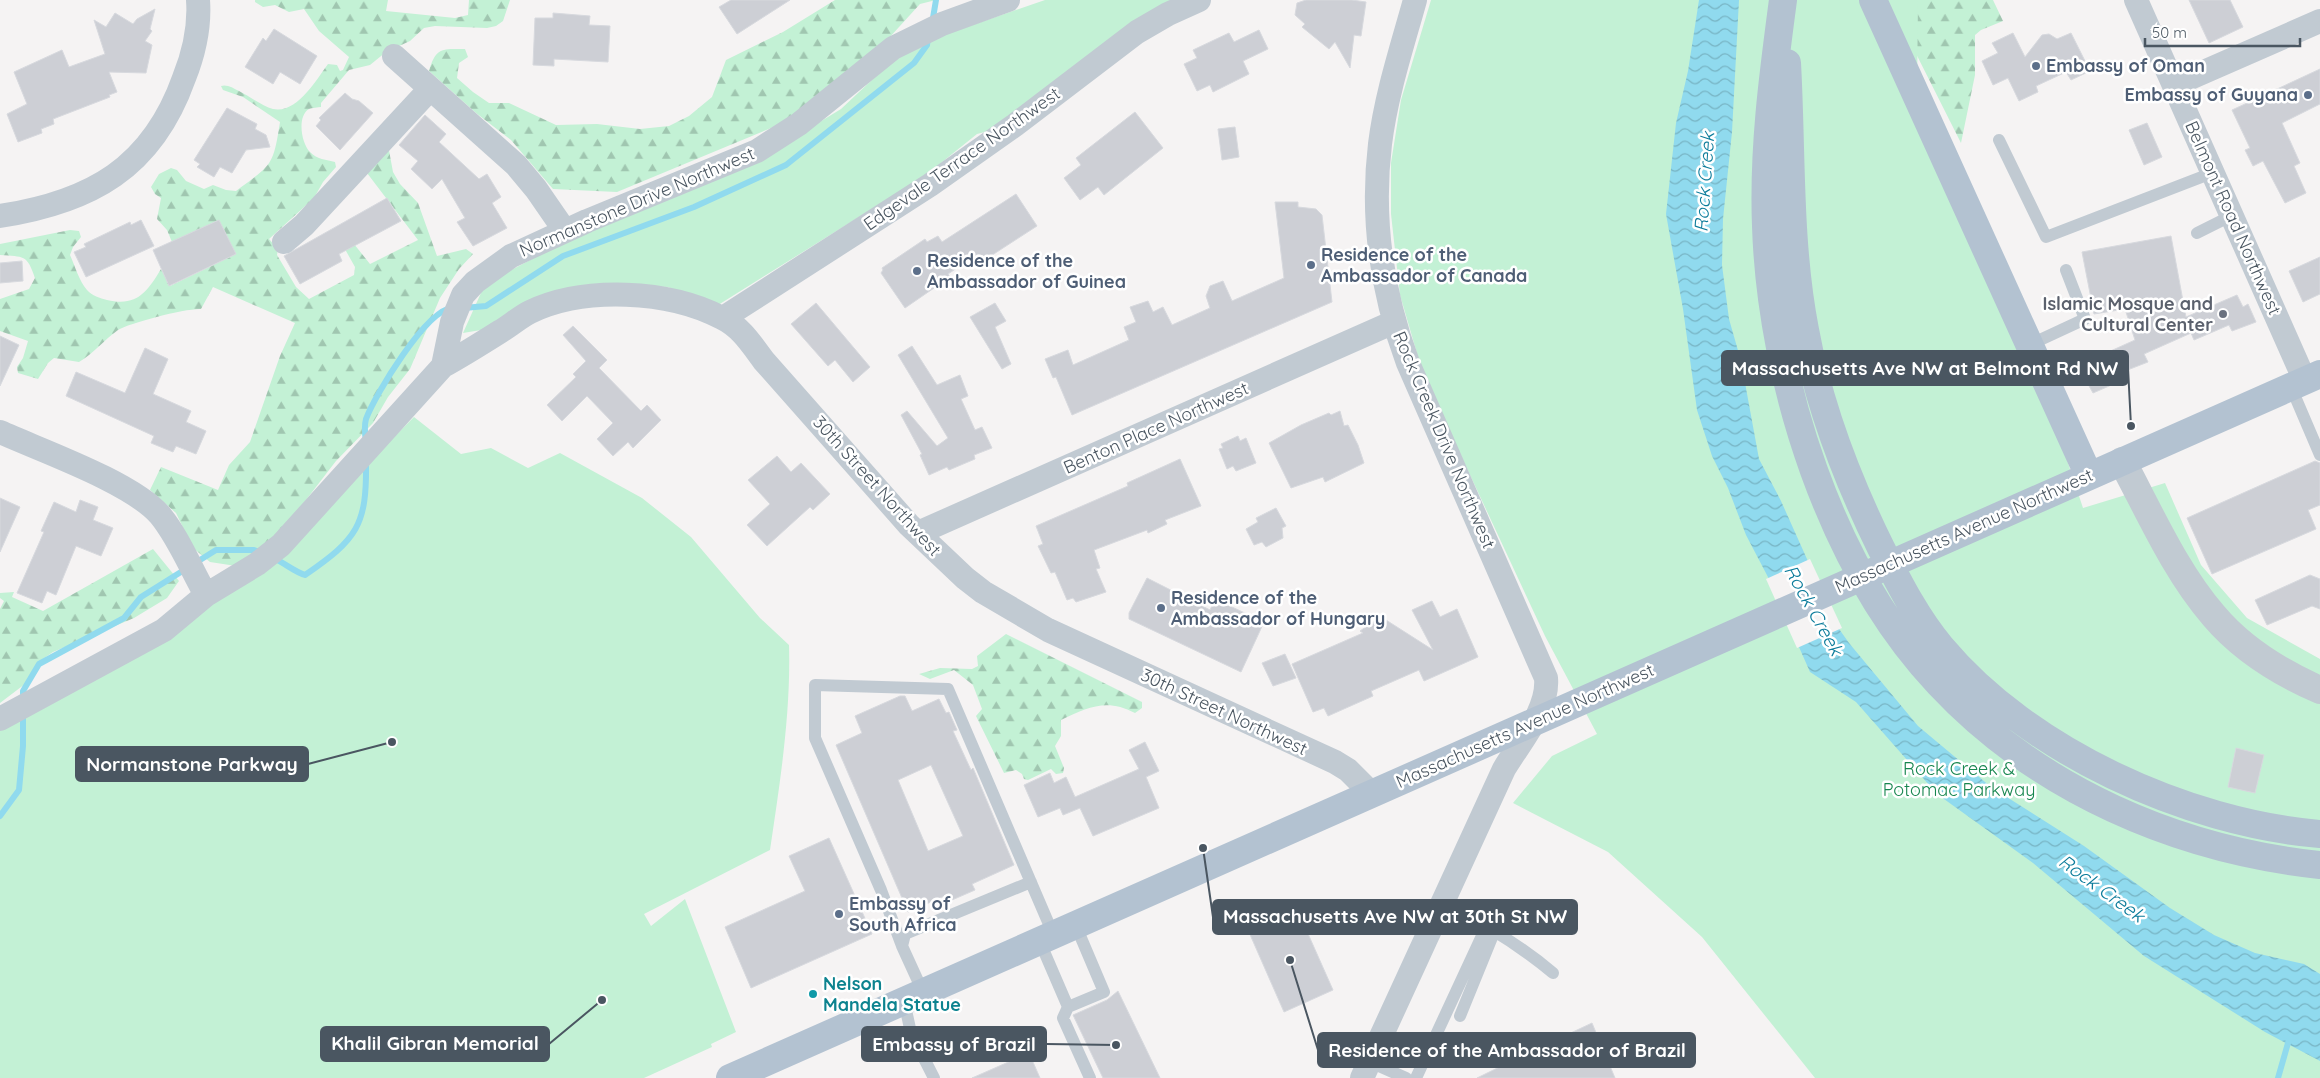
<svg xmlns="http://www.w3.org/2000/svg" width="2320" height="1078" font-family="Quicksand,sans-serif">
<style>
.forest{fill:url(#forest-firs)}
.park{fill:#c3f1d5}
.water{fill:url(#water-waves)}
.pier{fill:#f5f3f3}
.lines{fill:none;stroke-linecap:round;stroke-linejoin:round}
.stream{stroke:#90daee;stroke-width:6}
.building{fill:#cdcfd5;stroke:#d7d9de;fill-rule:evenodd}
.service{stroke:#c1cad2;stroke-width:12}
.minor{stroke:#c1cad2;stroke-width:24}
.tertiary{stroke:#c1cad2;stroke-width:28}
.primary{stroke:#b3c2d1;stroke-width:28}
.service-dot{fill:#5c6f8a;stroke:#fff;stroke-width:2}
.worship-dot{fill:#6b7280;stroke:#fff;stroke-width:2}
.culture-dot{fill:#0f9aa8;stroke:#fff;stroke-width:2}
.labels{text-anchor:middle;stroke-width:5;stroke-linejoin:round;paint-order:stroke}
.service-label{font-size:18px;font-weight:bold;fill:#4e5e75;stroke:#fff;text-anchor:start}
.street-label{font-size:18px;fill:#4a5661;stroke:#fff}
.worship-label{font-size:18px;font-weight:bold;fill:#5b616d;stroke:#fff;text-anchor:end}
.park-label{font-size:18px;fill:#17864f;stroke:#fff}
.culture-label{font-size:18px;font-weight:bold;fill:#0d838f;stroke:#fff;text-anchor:start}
.water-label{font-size:19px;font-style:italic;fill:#0c7c9b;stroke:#fff}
.leader{fill:none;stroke:#4a5661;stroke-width:2}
.callout-dot{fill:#4a5661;stroke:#fff;stroke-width:2}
.callout{fill:#4a5661;stroke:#4a5661;stroke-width:2}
.callout-label{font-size:19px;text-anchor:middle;font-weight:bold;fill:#fff}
</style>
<defs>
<pattern id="forest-firs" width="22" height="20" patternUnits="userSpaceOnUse" patternTransform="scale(1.25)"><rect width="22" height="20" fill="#c3f1d5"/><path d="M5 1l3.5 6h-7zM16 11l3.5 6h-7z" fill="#a0c6b0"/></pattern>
<pattern id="water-waves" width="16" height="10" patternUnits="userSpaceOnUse" patternTransform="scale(1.25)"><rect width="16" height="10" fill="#90daee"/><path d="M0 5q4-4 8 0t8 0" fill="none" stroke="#78b4c4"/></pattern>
</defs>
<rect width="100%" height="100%" fill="#f5f3f3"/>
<!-- forest -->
<path class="forest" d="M255,0h133l-2,11 69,7 13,-3 1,-15h41l-7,21 -7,5 -9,2 -52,-2 -11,2 -14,13 -24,11 -16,13 -21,5 -28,33v4c-3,0 -9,1 -12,2 -12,7 -8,34 1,43 6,7 17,8 25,10l1,5 -13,15 -9,16 -45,41 9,10 -1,6 19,32 13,12 45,-24 1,-8 -18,-32 9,-1 24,30 48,-24 -51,-67 21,-28 5,27 7,12 18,19 19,53 29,-7 7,5 -14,15 -19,29 -30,71 -22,28 -15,26 -37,38 -64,83 -36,22 -26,-4 -17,-14 -17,-35 -26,-23 11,-23 57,23 11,-25 21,-23 30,-86 15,-33 -82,-36 -12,22c-14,-1 -72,14 -83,21 -14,10 -25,24 -39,32l-25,-4 -6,5 -10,16 -20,-6 -1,-6 6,-9 5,-17 -28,-10v-32l29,-10 6,-11c-8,-24 -11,-21 -35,-23v-11l70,-14 9,1 2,6 -8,10 -3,8c5,11 9,26 17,35 5,6 13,8 20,10 30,7 40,-8 54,-31l9,17 66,-32 -64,-12 -5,-12 -10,-11 4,-21 -6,-4 -4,-7 8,-13 12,-6 6,2 9,11 18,8 9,-4 13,5 10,1c36,-27 37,-24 44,-69l-37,-25 -20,-7 -2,-4c6,-2 12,2 18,5 10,5 23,15 34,18 24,5 43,-29 55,-45l9,1 3,6 3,-1 6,-13 -30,-26 -15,-22 -15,3 -14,-7 -12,2 -8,-5z
M835,0h101l-16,4 -31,34 -106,85 -166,69 -64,-3 -42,-49 -35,-27 -47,-42c7,-24 13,-22 36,-22l3,8 -9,6 -2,15 16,14 16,11h20l47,22 41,-1 43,5 29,-3 20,-10 23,-19 14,-37 57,-28z
M1889,0h104l10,21 -22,9 -6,5v40l-14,68z
M153,549l26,32 -12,17 -33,20 -81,34 -16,11 -12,21 -25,19v-94l4,-8 -4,-3v-5l14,-1 -2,5 31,14z
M1006,634l136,68v6l-7,5c-28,-15 -47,-6 -74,7v16l-6,10 9,22 -1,5 -7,1 -5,-5 -23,11 -4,-1 -2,-5 -6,-4 -12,3 -28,-57 6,-7 -9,-24 -19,-15 -24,9 -11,-5 21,-6 32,1 6,-3 -1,-10z"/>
<!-- park -->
<path class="park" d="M1045,0h129l-163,125 -34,9 -51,41 -211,132 -47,-20 -70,-3 -99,43 -36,6 22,-49 66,-35 208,-90 82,-50 65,-61z
M1431,0h487l-1,93 141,340 25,75 82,-25 36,82 46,53 73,41v419h-505l-113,-141 -94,-85 -95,-49 39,-47 45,-22 -52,-98 -122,-262 -23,-79 -9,-81v-51l10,-63z
M414,417l47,37 30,-6 37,20 32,-15 82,45 49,39 69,81 29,27c2,69 -9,137 -19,205l-126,64 7,12 34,-27 51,133 -25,12 1,3 -68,31h-644v-353l46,-20 298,-218z"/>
<!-- water -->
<path class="water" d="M1699,0h40l-7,132 -9,87 -1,46 7,54 12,42 18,98 22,42 56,125 12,17 69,83 73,61 93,59 86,62 44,27 41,18 49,11 16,10v87l-55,-29 -121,-76 -111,-93 -96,-69 -81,-92 -46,-30 -41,-93 -23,-44 -18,-47 -16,-32 -15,-46 -14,-101 -17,-95 10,-91 12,-52z"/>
<!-- pier -->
<path class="pier" d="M1810,559l32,69 -45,20 -31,-69z"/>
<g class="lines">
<!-- stream -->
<path class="stream" d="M932,24l4,-24
M464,308l22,-2 77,-50 131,-49 92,-42 128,-102 13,-18 1,-7
M366,442c-1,-7 -2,-16 0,-23 9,-24 60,-109 86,-111
M273,558c12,5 20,13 32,17 52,-36 62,-49 61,-113
M23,701v-10l16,-27 85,-46 17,-21 75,-47h38l8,3
M0,816l19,-26 4,-44v-35
M2278,1078l12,-42"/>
</g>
<!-- building -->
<path class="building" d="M731,0h59l-53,34 -18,-27z
M1306,0h46l14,2 -5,34 -7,-1 -4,33 -15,-26 -6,7 -27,-22 3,-3 -10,-9 2,-12z
M2189,0h41l13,27 -34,16z
M155,9l-5,20 2,2 -7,10 7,4 -6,28 -37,-1 8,20 -8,3 1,2 -57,22 1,5 -13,5 1,4 -24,9 -11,-28 20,-10 -13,-32 48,-22 7,17 36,-13 -11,-34 12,7 9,-14 18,11 4,-5z
M553,13l37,3 -1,9 21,1 -2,36 -54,-3v7l-21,-1 2,-47h18z
M274,29l43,27 -17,28 -20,-12 -7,12 -28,-17 18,-29 3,3z
M1259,30l9,19 -25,12 6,13 -36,18 -3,-7 -13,6 -13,-27 13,-6 -4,-8 36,-17 5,9z
M2013,33l12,24 17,-22 7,-1 8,5 14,-6 19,38 -19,9 -5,-8 -30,14 2,6 -19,9 -11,-23 -15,7 -11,-24 16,-8 -6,-10z
M2320,69v35l-38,19 18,40 -6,3 12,27 -21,10 -22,-42 -10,5 -8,-16 5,-2 -18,-38z
M345,93l7,6 7,2 14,12 -33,37 -24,-24 5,-6 -2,-2z
M227,108l30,16 -2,5 11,6 4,12 -24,3 -14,23 -12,-6 -6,10 -17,-10 3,-3 -6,-4z
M1135,112l28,36 -59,47 -6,-8 -18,13 -16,-22 17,-13 -5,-7z
M425,115l21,19 -7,8 40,37 8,-5 14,23 -9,6 15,25 -34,18 -16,-24 8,-4 -23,-39 -10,10 -21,-20 7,-8 -19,-16z
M2147,123l15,34 -18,8 -15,-35z
M1235,127l4,30 -17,3 -4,-31z
M1016,194l21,32 -54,35 -5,-7 -30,20 2,3 -45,31 -24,-35 2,-3 -1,-2 43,-29 2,3 11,-6 4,6z
M387,198l14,23 -62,33 3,7 -42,23 -16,-28z
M1275,202h23v5l18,2 6,6 10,87 -260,113 -16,-38 -3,1 -8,-19 23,-9 5,15 56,-25 -5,-13 12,-5 -6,-15 18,-6 5,11 10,-5 9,18 38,-17 -4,-12 4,-10 13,-5 9,20 52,-23z
M141,220l13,26 -68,31 -12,-25 12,-5 -2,-3 46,-22 1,3z
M219,220l17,34 -67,32 -16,-36z
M2171,236l15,81 51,-22 6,12 5,-3 8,18 -24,9 -3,-6 -35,15 -3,-7 -47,21 4,8 -36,14 4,7 -23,10 -9,-16 6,-3 -6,-11 51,-23 -10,-31 -31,5 -12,-62z
M2320,257v37l-17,8 -14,-31z
M22,261l1,20 -23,2v-20z
M816,303l54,64 -17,15 -18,-22 -7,6 -37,-42z
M995,303l11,18 -11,6 16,37 -9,5 -32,-52z
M573,326l34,34 -8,8 42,43 6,-6 14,15 -28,28 -5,-6 -15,14 -16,-17 16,-16 -26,-27 -25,25 -15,-16 29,-28 -3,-3 13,-13 -23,-26z
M0,336l19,9 -19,41z
M912,346l25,39 23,-10 8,21 -7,3 14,31 7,-3 10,21 -18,7 1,4 -26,11 -2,-3 -18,8 -9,-20 2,-1 -21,-39 6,-4 30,35 11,-8 -50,-83z
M145,348l23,11 -15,35 38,17 -5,11 20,9 -10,23 -20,-8 -3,6 -22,-9 3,-7 -88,-40 10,-24 49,21z
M1340,411l4,15 4,-1 10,20 6,18 -39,19 -2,-5 -32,11 -22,-45 32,-18 28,-12 2,2z
M1238,436l2,5 6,-3 10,25 -20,8 -3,-5 -6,3 -8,-20 4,-1 -2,-4z
M777,456l14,16 10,-9 29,31 -17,16 -3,-3 -43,39 -20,-21 23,-21 -22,-24z
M1180,459l21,47 -36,14 2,4 -19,9 -1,-3 -53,20 6,18 -4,1 10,23 -30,10 -3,-4 -6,2 -12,-28 -4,1 -13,-27 5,-2 -7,-18 92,-40 -1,-3z
M2315,461l5,2v42l-12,5 8,19 -104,45 -25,-56z
M0,498l20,9 -20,45z
M80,500l18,7 -5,13 20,8 -12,28 -25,-10 -20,49 -9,-4 -5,12 -25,-10 27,-61 -3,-1 13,-29 22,10z
M1276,508l10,18 -4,2 1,10 -17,9 -4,-5 -8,3 -8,-16 12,-7 -2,-4z
M2310,575l10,4v30l-8,-3 -45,19 -12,-25z
M1147,578l63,32 5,-11 49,23 -23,50 -112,-53v-6z
M1432,601l8,16 17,-8 21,48 -54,24 -5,-11 -48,21 2,5 -45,20 -4,-8 -11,4 -21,-48 71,-31 -3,-2 16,-11h10l47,30 -21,-40z
M1285,654l11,24 -23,8 -11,-23z
M900,696h5l7,15 27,-12 7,14 3,-1 8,18 -4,1 18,39 2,-2 41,97 -42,19 3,6 -23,10 -3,-6 -41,18 -72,-167 26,-12 -7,-17zM931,765l32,71 -35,15 -30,-71z
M1145,742l14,29 -13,6 13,31 -66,28 -13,-28 -17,7 -3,-7 -22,9 -14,-32 26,-12 4,10 12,-6 9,20 64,-28 -10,-19z
M2236,748l28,7 -9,38 -27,-6z
M829,838l43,96 -121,54 -26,-61 80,-36 -16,-35z
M1297,909l36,81 -49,22 -36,-82z
M1118,991l42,87h-57l-30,-63 34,-15z
M1592,1023l23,55h-138l49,-24z
M1029,1053l11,25h-68z"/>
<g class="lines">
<!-- service -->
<path class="service" d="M1999,140l47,97 166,-64
M2197,233l34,-17
M2029,345l56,-26 -19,-49
M2291,387l29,68
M1444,903c39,20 75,41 109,70
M1040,942l28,65 36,-15 -28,-66
M902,946l-21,-56 -66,-152v-53l133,4 106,247
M923,992l-21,-46 3,-12 126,-52
M904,1001l7,32 23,45
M1068,1007l-5,11 27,60
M1460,1016l35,-86
M1370,1062l36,16
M1416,1078l71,-153"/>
<!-- minor -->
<path class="minor" d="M2136,0l169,381
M394,56l122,109 20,24 29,42
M2174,85l146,-64
M0,216c91,-14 152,-48 184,-138 10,-25 16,-51 14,-78
M284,242l20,-17 126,-136
M723,318l207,-133 85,-60 122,-93 31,-18 31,-14
M443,366c20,-11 39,-23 58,-35 10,-6 19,-14 29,-19 54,-26 139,-22 192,6 19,9 30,27 42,43l145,164 56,53 18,14 65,38 287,132 13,8 24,24
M0,432c42,19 131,50 160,83 19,23 31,54 46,80
M918,533l476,-211
M0,719l164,-89 42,-35 51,-31 24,-19 162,-179 9,-44 11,-27 12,-13 36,-26 76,-35 170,-70 42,-27 94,-76 49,-24 66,-24
M1362,1078l142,-309c16,-27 45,-59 42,-91l-138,-315c-26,-70 -37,-144 -28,-219 6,-49 22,-97 35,-144"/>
<!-- tertiary -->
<path class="tertiary" d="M2122,461c28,52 53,110 92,155 28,33 67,57 106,74"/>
<!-- primary -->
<path class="primary" d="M1783,0c-10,75 -20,149 -17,226 5,156 65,343 173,458 99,106 239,166 381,181
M1873,0l216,476
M1787,63c5,89 1,179 18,267 14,77 42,149 76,218 18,35 35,69 60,99 87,104 246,176 379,187
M730,1078l1590,-704"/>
</g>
<!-- markers -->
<g class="service-dot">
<circle cx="2036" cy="66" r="5"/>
<circle cx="2308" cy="95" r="5"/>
<circle cx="1311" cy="265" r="5"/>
<circle cx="917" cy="271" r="5"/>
<circle cx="1161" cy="608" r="5"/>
<circle cx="839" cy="914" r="5"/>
</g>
<circle class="worship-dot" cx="2223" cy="314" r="5"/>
<circle class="culture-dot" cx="813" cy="994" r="5"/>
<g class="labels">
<!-- service labels -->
<g class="service-label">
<text x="2046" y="72">Embassy of Oman</text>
<text x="2298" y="101" text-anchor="end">Embassy of Guyana</text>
<text x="1321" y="261">Residence of the<tspan x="1321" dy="21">Ambassador of Canada</tspan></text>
<text x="927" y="267">Residence of the<tspan x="927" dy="21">Ambassador of Guinea</tspan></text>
<text x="1171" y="604">Residence of the<tspan x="1171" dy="21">Ambassador of Hungary</tspan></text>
<text x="849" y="910">Embassy of<tspan x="849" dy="21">South Africa</tspan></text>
</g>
<!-- street labels -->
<g class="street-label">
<text transform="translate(962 159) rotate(-35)" y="6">Edgevale Terrace Northwest</text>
<text transform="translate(637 202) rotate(-23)" y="6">Normanstone Drive Northwest</text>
<text transform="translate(2233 218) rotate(66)" y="6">Belmont Road Northwest</text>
<text transform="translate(1156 428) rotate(-24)" y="6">Benton Place Northwest</text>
<text transform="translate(1444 440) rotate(67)" y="6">Rock Creek Drive Northwest</text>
<text transform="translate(877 486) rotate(48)" y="6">30th Street Northwest</text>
<text transform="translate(1964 531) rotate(-24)" y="6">Massachusetts Avenue Northwest</text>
<text transform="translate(1224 712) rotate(25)" y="6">30th Street Northwest</text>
<text transform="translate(1525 726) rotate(-24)" y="6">Massachusetts Avenue Northwest</text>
</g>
<!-- worship labels -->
<g class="worship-label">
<text x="2213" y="310">Islamic Mosque and<tspan x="2213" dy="21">Cultural Center</tspan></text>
</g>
<!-- park labels -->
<g class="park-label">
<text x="1959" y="775">Rock Creek &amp;<tspan x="1959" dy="21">Potomac Parkway</tspan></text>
</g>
<!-- culture labels -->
<g class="culture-label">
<text x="823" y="990">Nelson<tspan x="823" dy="21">Mandela Statue</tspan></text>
</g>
<!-- water labels -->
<g class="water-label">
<text transform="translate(1704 182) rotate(-86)" y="7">Rock Creek</text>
<text transform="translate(1814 610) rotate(61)" y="7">Rock Creek</text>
<text transform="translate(2102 888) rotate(36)" y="7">Rock Creek</text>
</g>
</g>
<!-- callouts -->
<path class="leader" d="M2131 426L2128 368M392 742L308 764M1203 848L1213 917M602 1000L549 1044M1116 1045L1046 1044M1290 960L1318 1050"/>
<g class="callout-dot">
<circle cx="2131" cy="426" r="5"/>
<circle cx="392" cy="742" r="5"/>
<circle cx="1203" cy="848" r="5"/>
<circle cx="602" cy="1000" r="5"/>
<circle cx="1116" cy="1045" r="5"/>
<circle cx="1290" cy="960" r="5"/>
</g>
<g class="callout">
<rect x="1722" y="351" width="406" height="34" rx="5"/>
<rect x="76" y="747" width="232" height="34" rx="5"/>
<rect x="1213" y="900" width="364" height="34" rx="5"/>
<rect x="321" y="1027" width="228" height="34" rx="5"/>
<rect x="862" y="1027" width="184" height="34" rx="5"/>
<rect x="1318" y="1033" width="377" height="34" rx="5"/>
</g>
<g class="callout-label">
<text x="1925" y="375">Massachusetts Ave NW at Belmont Rd NW</text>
<text x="192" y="771">Normanstone Parkway</text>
<text x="1395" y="923">Massachusetts Ave NW at 30th St NW</text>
<text x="435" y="1050">Khalil Gibran Memorial</text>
<text x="954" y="1051">Embassy of Brazil</text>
<text x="1507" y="1057">Residence of the Ambassador of Brazil</text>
</g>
<!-- scale -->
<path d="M2145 38v8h155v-8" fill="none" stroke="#4a5661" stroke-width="2.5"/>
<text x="2152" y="38" font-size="15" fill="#4a5661" stroke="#ffffff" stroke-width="4" paint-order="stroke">50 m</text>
</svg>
